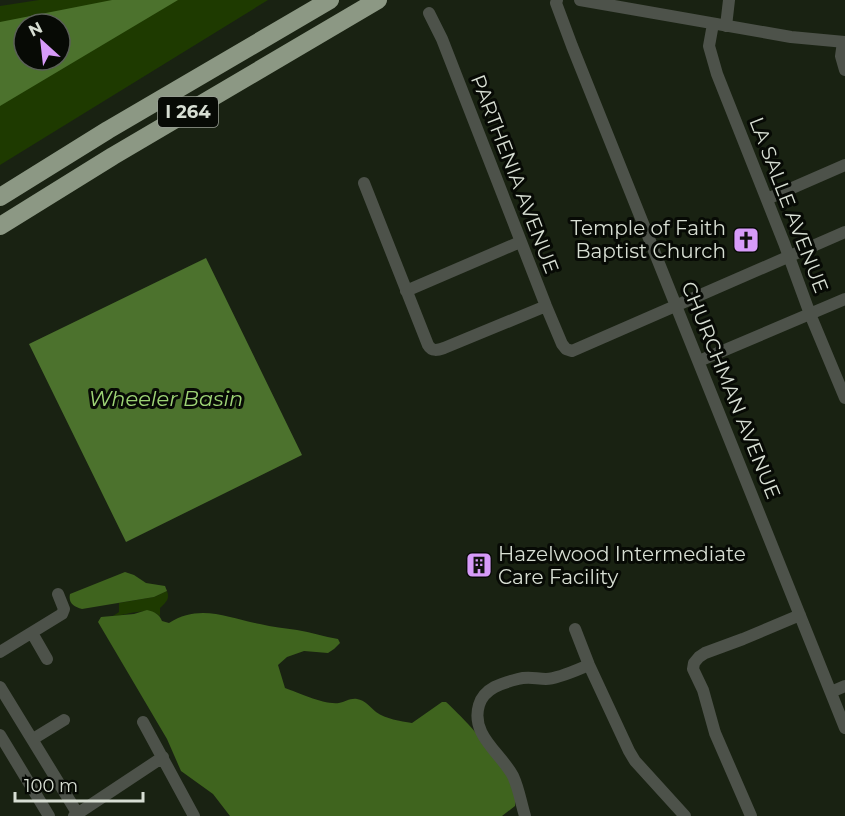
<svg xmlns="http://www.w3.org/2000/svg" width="845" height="816" font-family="Montserrat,sans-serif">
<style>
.green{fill:#1e3a00;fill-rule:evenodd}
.forest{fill:#3f641e}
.water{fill:#4c722d;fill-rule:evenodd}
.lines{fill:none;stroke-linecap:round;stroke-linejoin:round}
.minor{stroke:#4d524a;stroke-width:12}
.highway{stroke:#8c9884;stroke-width:18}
.labels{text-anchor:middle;stroke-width:6;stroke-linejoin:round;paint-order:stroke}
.shield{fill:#070a05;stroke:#999e95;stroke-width:1.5}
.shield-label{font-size:18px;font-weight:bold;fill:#d7ded3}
.street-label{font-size:20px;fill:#d7ded3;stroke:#070a05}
.poi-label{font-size:20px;fill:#d7ded3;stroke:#070a05;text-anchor:end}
.water-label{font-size:21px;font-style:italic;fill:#9ed476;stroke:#070a05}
</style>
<rect width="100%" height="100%" fill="#192212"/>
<!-- green -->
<path class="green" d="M39,0h229l-268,165v-159zM24,24h36v36h-36z
M167,591c3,8 -1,11 -7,17v8c-12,-10 -31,-1 -47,0l6,-4v-9l35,-6z"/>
<!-- forest -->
<path class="forest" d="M125,572l9,3 12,8 19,3 2,5 -13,6 -72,12c-8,-2 -14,-6 -12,-15z
M147,610c8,2 12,4 15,11l7,2c31,-20 59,-5 91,1 12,3 25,4 37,6 14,2 27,7 41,9l2,4 -6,6 -6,4 -24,-2 -17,6 -9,8 7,23c14,5 39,17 54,15 6,-1 11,-5 18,-4 8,1 13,8 19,13 10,7 24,9 36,11l30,-21h4c21,19 74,75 69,104l-13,10h-272l-17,-22 -32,-23 -14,-32 -69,-117 3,-5 33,-3z"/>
<!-- water -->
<path class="water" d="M112,0h66l-178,106v-84zM24,24h36v36h-36z
M206,258l96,197 -176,87 -97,-198z"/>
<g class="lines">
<!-- minor -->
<path class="minor" d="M557,0l-1,3 16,43 273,682
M580,0l211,37 54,5
M429,13l13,26 104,267 16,38 4,5 6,2 273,-119
M713,24l-4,22 8,28 67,169 26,71 35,84
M726,26l3,-26
M843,42l-2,14 4,14
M364,183l64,162c4,7 10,5 16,3l102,-42
M767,199l78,-34
M406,291l114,-49
M699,361l146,-62
M575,629l14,36 40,86 6,10 50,55
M32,633l15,26
M0,652l62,-38 2,-5 -6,-15
M0,687l79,129
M831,692l14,-6
M143,722l51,94
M0,735l49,81
M33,739l31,-19
M74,816l89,-59
M525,816c-4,-13 -6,-27 -12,-40 -12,-23 -43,-41 -34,-71 5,-17 23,-22 39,-26 11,-3 18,0 28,0 12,0 31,-9 43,-14
M751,816l-36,-83 -12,-43 -10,-21 1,-6 5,-6 6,-4 38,-14 57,-24"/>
<!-- highway -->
<path class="highway" d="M0,197l108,-67 222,-130
M0,226l113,-70 265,-156"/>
</g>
<!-- icons -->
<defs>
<symbol id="church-square" viewBox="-11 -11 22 22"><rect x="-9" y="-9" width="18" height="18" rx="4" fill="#d79bf9" stroke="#070a05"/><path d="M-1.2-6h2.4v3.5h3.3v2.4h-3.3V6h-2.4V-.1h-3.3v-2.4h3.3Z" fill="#111"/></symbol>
<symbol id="building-square" viewBox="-11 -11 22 22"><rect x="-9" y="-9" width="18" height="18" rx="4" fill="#d79bf9" stroke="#070a05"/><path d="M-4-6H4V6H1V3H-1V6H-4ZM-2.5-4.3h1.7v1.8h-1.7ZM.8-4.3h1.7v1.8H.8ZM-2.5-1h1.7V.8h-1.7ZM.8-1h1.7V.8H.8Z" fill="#111"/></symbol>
</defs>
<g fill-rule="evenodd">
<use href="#church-square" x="731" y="225" width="30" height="30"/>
<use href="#building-square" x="464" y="550" width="30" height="30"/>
</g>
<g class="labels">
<!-- shield labels -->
<rect class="shield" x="158" y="97" width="60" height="30" rx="4.5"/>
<g class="shield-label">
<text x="188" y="118">I 264</text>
</g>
<!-- street labels -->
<g class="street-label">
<text transform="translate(515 174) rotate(69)" y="7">PARTHENIA AVENUE</text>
<text transform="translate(789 205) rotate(69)" y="7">LA SALLE AVENUE</text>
<text transform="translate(731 390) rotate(68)" y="7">CHURCHMAN AVENUE</text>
</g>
<!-- poi labels -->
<g class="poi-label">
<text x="726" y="235">Temple of Faith<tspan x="726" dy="23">Baptist Church</tspan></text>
<text x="498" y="561" text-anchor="start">Hazelwood Intermediate<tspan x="498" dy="23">Care Facility</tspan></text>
</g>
<!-- water labels -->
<g class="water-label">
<text x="166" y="406">Wheeler Basin</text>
</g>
</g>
<!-- north arrow -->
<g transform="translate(42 42) rotate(333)"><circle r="28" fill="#070a05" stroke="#5a5f57" stroke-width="1.5"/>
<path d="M0-4.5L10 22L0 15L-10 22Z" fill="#d79bf9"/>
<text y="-9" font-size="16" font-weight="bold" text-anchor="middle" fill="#d7ded3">N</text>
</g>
<!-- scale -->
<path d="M15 792v9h128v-9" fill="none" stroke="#d7ded3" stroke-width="3"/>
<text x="24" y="792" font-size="18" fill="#d7ded3" stroke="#070a05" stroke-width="4.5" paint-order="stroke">100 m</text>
</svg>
